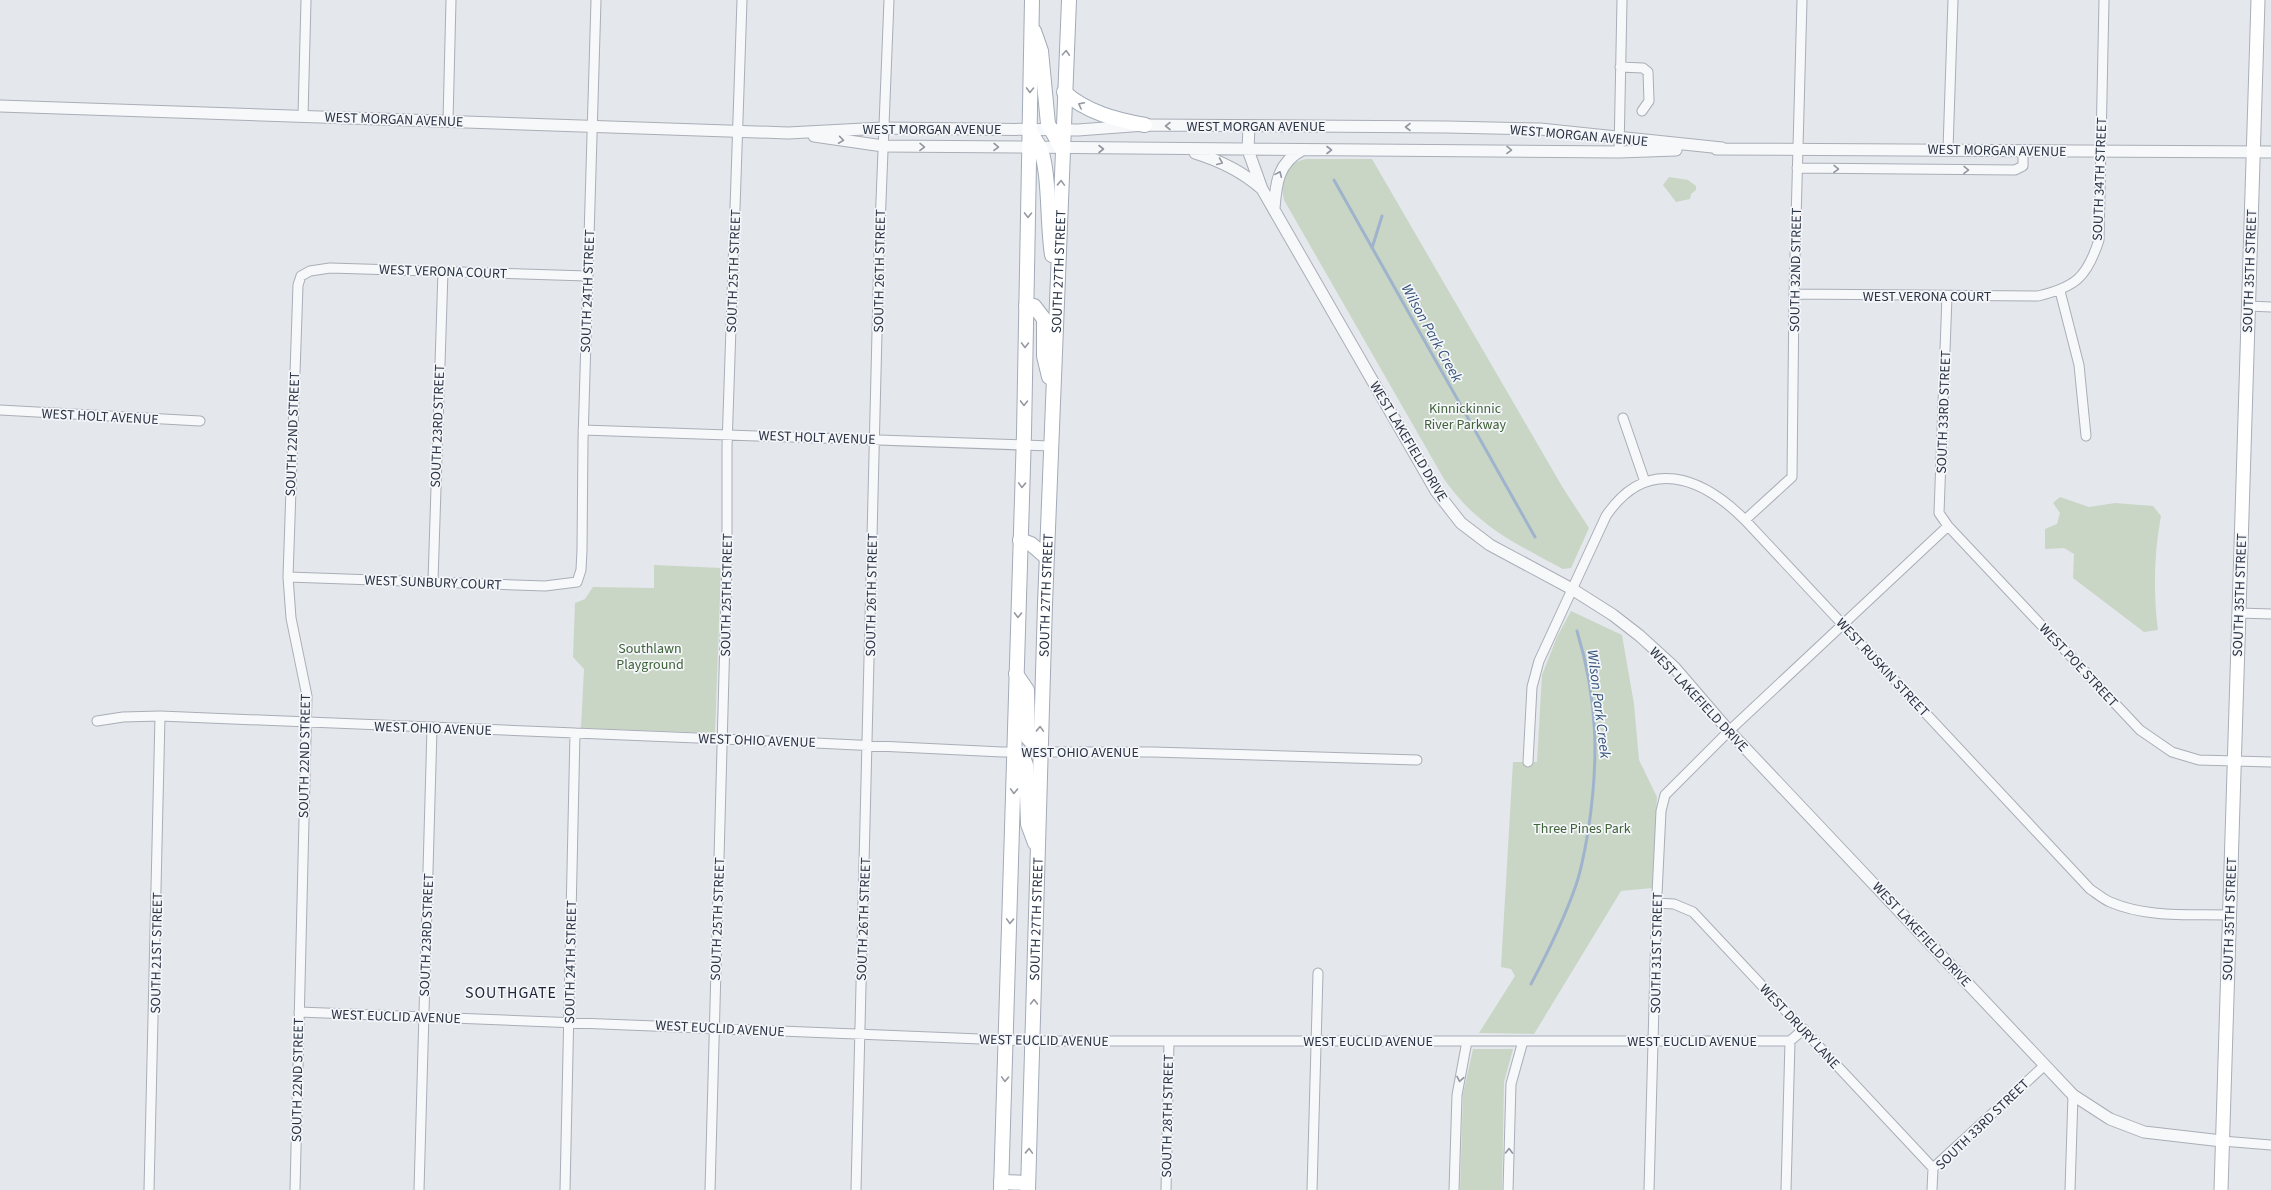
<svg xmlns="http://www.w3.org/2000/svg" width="2271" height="1190" font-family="'Source Sans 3',sans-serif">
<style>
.green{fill:#c9d6c5}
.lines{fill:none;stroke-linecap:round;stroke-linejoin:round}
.stream{stroke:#9fb4cc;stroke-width:3}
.minor-casing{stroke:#a9aeb7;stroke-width:11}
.tertiary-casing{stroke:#a9aeb7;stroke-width:13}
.secondary-casing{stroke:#a9aeb7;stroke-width:15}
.primary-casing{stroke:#a3abb8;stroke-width:16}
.minor{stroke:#f7f8fa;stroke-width:9}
.tertiary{stroke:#f7f8fa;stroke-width:11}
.secondary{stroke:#fff;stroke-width:13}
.primary{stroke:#fff;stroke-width:14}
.oneway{stroke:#959aa2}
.oneway2{stroke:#9196a0}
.labels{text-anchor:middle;stroke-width:3.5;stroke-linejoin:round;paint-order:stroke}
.street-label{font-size:14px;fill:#2b3445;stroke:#f4f6f9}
.park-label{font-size:14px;fill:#3f6138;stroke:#f4f6f9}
.water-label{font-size:15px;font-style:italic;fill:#34527a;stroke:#f4f6f9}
.quarter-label{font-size:16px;letter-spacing:1px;fill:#1d2536;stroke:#f4f6f9}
</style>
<rect width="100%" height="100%" fill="#e4e7ec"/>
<!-- green -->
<path class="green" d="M1306,159h66l191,329 26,40 -18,40 -8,1c-50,-27 -85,-42 -119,-90l-160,-279c-5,-20 2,-37 22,-41z
M1669,177l19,3 8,6v4l-5,4 -1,5 -14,3 -13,-17z
M2060,497l29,10 26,-4 38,3 8,10c-7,37 -8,76 -3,114l-14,2 -71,-54 1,-24 -10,-6 -19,1v-20l12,-5 3,-11 -7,-10z
M654,565l67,3 -6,165 -134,-5 3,-59 -11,-12 2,-54 10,-4 8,-12 61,1z
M1571,611l51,24 12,69 5,56 18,37 -5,91 -31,3 -87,143 -55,-1 36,-57 -4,-7 -10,-2 12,-205h24l5,-87 15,-38z
M1473,1049h40l-9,33 -2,108h-42l3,-96z"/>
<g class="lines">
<!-- stream -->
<path class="stream" d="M1334,180l201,357
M1372,248l10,-32
M1531,984c17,-32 33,-64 45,-99 6,-17 9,-36 12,-53 11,-71 10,-132 -11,-201"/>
<defs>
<path id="minor" d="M1620,67l23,1 5,4 1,29 -7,10
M303,116l3,-116
M448,121l3,-121
M1948,149l5,-149
M1619,152l3,-152
M1797,168l218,2 8,-4v-16
M2060,291l19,74 7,71
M1794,294l244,2c38,-9 49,-19 61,-56l5,-240
M1947,296l-8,217 9,13 192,204 32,22 27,8 72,2
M2248,306l23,1
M0,410l200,11
M1623,418l22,64
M583,430l468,16
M1745,520l47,-43 2,-183 8,-294
M288,577l257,9 32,-4 4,-12 1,-20 1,-109 13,-441
M433,581l10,-310
M2239,613l32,1
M97,721l26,-4 37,-1 635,26 207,10h151l264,8
M1528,762l4,-75 7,-26 67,-145c41,-61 96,-39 139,4l345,369c6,4 13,10 20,13 37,16 80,12 119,13
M1657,903l17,1 19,8 240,256
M299,1012l734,29h757
M2222,1141l49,4
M149,1190l11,-474
M295,1190l12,-494 -16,-78 -3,-41 10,-292 3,-9 9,-5 20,-3 257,8
M419,1190l13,-462
M565,1190l10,-457
M710,1190l17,-627v-117l15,-446
M856,1190l23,-939 10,-251
M1166,1190l3,-149
M1312,1190l6,-217
M1454,1190l3,-95 10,-54
M1508,1190l3,-106 12,-43
M1649,1190l8,-296 4,-83 4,-16 64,-64 219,-205
M1786,1190l4,-149 14,-12
M1932,1190l1,-22 112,-103
M2070,1190l3,-95"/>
<path id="tertiary" d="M0,106l788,27 95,-5 195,2 67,-5 302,2 93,2 182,19
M1249,126l-1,24 14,39 174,302 25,32 29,22 82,44 41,26 27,21 34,31 55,64 344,364 37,24 34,13 78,9
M814,136l69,10 736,6 57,-2
M1716,149l555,3
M1195,153c26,8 47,18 67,36
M1274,208c2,-25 4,-45 28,-58"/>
<path id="secondary" d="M2221,1190l37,-1190"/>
<g id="primary">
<path d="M1034,31l7,20 7,73 14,25"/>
<path d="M1064,92c22,20 52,28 81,33"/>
<path d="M1030,131c3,6 8,12 11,19 9,28 6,73 11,105"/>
<path d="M1026,306h8l10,13v37l5,21"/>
<path d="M1020,540l11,4 15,13"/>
<path d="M1016,674l11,16 1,48 12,13"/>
<path d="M1015,752l9,8 2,5 2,59 7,19"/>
<path d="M1001,1182l27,1"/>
<path d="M1001,1190l23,-757 8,-433"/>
<path id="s1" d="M1028,1190l17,-586 24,-604"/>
</g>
</defs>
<!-- minor casing -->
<use href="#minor" class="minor-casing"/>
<!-- tertiary casing -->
<use href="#tertiary" class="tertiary-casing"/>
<!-- secondary casing -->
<use href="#secondary" class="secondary-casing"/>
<!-- primary casing -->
<use href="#primary" class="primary-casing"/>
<!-- minor -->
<use href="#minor" class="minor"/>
<!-- tertiary -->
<use href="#tertiary" class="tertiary"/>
<!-- secondary -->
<use href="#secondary" class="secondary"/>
<!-- primary -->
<use href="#primary" class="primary"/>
</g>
<!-- one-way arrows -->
<defs><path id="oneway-chevron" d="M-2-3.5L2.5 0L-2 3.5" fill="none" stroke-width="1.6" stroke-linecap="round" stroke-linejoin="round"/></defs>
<g class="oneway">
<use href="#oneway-chevron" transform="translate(1066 53) rotate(-87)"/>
<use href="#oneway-chevron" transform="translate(1030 90) rotate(91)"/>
<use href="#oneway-chevron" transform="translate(1081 105) rotate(-153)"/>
<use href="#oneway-chevron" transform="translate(1061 183) rotate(-88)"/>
<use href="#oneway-chevron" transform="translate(1028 215) rotate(91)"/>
<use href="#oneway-chevron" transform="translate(1025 345) rotate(91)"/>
<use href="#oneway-chevron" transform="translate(1024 403) rotate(91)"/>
<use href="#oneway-chevron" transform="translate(1022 485) rotate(92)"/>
<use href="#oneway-chevron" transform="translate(1018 615) rotate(91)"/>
<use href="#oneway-chevron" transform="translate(1040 729) rotate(-88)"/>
<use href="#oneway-chevron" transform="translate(1014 791) rotate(92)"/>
<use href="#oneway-chevron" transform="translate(1010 921) rotate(92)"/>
<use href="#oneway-chevron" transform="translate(1034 1002) rotate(-89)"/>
<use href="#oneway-chevron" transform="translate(1005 1079) rotate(92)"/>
<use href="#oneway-chevron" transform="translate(1029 1151) rotate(-88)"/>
</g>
<g class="oneway2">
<use href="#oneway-chevron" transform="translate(1168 126) rotate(-180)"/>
<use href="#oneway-chevron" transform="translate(1408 127) rotate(-180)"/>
<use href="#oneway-chevron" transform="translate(841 140) rotate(8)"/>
<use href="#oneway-chevron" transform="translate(922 147) rotate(1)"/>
<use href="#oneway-chevron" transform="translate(996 147) rotate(1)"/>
<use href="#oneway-chevron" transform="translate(1101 149)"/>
<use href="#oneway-chevron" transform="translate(1329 150)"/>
<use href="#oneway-chevron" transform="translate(1509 150) rotate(1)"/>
<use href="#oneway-chevron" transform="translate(1220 162) rotate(23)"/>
<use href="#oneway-chevron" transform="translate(1836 169) rotate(1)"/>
<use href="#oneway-chevron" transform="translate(1966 170) rotate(1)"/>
<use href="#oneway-chevron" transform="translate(1279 174) rotate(-66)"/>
<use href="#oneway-chevron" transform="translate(1460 1079) rotate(101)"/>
<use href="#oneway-chevron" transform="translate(1509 1151) rotate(-89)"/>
</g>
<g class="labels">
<!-- street labels -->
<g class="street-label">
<text transform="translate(394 119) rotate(2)" y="5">WEST MORGAN AVENUE</text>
<text x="1256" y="131">WEST MORGAN AVENUE</text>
<text x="932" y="134">WEST MORGAN AVENUE</text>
<text transform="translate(1579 135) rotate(5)" y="5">WEST MORGAN AVENUE</text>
<text transform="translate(1997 150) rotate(1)" y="5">WEST MORGAN AVENUE</text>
<text transform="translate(2099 179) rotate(-88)" y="5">SOUTH 34TH STREET</text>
<text transform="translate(1795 270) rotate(-89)" y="5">SOUTH 32ND STREET</text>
<text transform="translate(443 271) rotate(2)" y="5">WEST VERONA COURT</text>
<text transform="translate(733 271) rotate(-88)" y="5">SOUTH 25TH STREET</text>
<text transform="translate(879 271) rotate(-89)" y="5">SOUTH 26TH STREET</text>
<text dy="5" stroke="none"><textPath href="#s1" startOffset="919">SOUTH 27TH STREET</textPath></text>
<text transform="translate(2249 271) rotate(-88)" y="5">SOUTH 35TH STREET</text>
<text transform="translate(587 291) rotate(-88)" y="5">SOUTH 24TH STREET</text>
<text x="1927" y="301">WEST VERONA COURT</text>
<text transform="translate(1943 412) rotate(-88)" y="5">SOUTH 33RD STREET</text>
<text transform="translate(100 416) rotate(3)" y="5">WEST HOLT AVENUE</text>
<text transform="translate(437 426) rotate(-88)" y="5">SOUTH 23RD STREET</text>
<text transform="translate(292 434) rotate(-88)" y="5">SOUTH 22ND STREET</text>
<text transform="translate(817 437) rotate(2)" y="5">WEST HOLT AVENUE</text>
<text transform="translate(1409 441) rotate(59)" y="5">WEST LAKEFIELD DRIVE</text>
<text transform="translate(433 582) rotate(2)" y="5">WEST SUNBURY COURT</text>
<text transform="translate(726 595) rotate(-89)" y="5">SOUTH 25TH STREET</text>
<text transform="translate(871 595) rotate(-89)" y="5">SOUTH 26TH STREET</text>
<text dy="5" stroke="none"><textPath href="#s1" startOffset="595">SOUTH 27TH STREET</textPath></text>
<text transform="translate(2239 595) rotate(-88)" y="5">SOUTH 35TH STREET</text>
<text transform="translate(2079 665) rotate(47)" y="5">WEST POE STREET</text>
<text transform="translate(1883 667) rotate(47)" y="5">WEST RUSKIN STREET</text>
<text transform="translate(1699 699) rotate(47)" y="5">WEST LAKEFIELD DRIVE</text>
<text transform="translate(433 728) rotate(2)" y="5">WEST OHIO AVENUE</text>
<text transform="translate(757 740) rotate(2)" y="5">WEST OHIO AVENUE</text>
<text x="1080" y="757">WEST OHIO AVENUE</text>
<text transform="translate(304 756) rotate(-89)" y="5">SOUTH 22ND STREET</text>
<text transform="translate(717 919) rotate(-88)" y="5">SOUTH 25TH STREET</text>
<text transform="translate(863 919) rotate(-88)" y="5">SOUTH 26TH STREET</text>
<text dy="5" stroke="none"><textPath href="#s1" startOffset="271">SOUTH 27TH STREET</textPath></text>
<text transform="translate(2229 919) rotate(-88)" y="5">SOUTH 35TH STREET</text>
<text transform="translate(1922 934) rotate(47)" y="5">WEST LAKEFIELD DRIVE</text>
<text transform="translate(426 935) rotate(-88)" y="5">SOUTH 23RD STREET</text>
<text transform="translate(156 953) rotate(-89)" y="5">SOUTH 21ST STREET</text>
<text transform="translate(1656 953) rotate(-89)" y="5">SOUTH 31ST STREET</text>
<text transform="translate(570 962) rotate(-89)" y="5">SOUTH 24TH STREET</text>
<text transform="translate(396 1016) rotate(2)" y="5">WEST EUCLID AVENUE</text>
<text transform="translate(1800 1026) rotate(47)" y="5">WEST DRURY LANE</text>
<text transform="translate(720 1028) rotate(3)" y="5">WEST EUCLID AVENUE</text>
<text transform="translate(1044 1040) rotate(1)" y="5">WEST EUCLID AVENUE</text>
<text x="1368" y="1046">WEST EUCLID AVENUE</text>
<text x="1692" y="1046">WEST EUCLID AVENUE</text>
<text transform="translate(297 1080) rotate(-89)" y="5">SOUTH 22ND STREET</text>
<text transform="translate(1167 1116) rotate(-89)" y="5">SOUTH 28TH STREET</text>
<text transform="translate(1982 1124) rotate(-44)" y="5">SOUTH 33RD STREET</text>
</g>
<!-- park labels -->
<g class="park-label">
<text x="1465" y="413">Kinnickinnic<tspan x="1465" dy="16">River Parkway</tspan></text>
<text x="650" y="653">Southlawn<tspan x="650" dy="16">Playground</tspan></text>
<text x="1582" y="833">Three Pines Park</text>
</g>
<!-- water labels -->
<g class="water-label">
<text transform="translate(1432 333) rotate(61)" y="5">Wilson Park Creek</text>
<text transform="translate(1599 704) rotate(83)" y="5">Wilson Park Creek</text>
</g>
<!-- quarter labels -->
<g class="quarter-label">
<text x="511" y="998">SOUTHGATE</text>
</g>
</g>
</svg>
